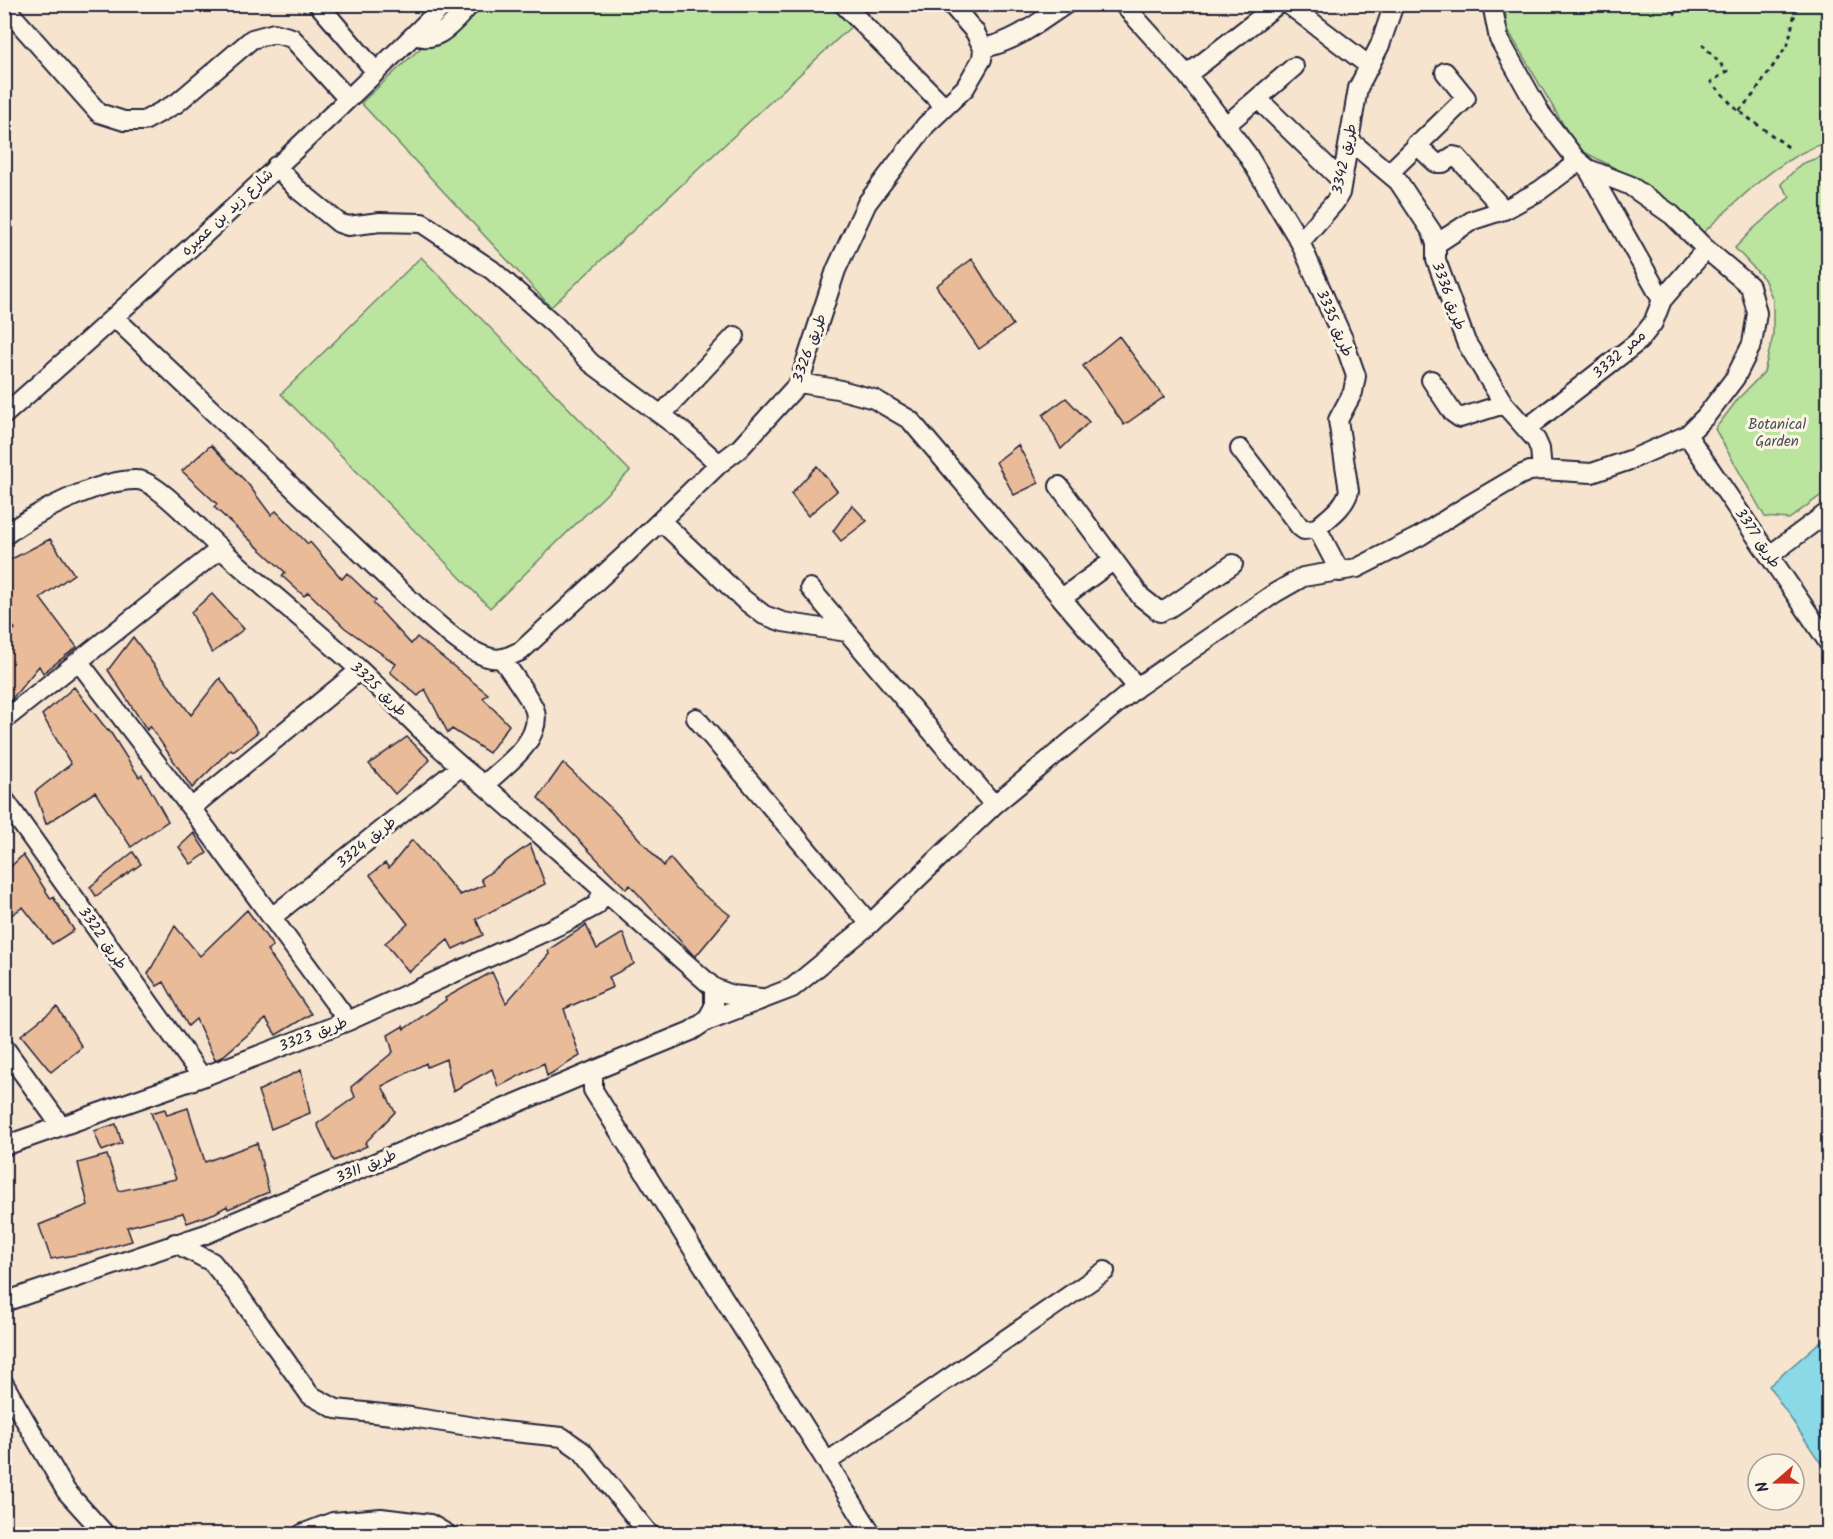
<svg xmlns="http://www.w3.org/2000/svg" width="1833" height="1539" font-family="Kalam,'Playpen Sans Arabic',sans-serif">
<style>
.green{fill:#bbe49f;stroke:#6e836d;stroke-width:1.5}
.water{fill:#8ad9e7;stroke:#6090a2;stroke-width:1.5}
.building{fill:#e9bb99;stroke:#22223b;stroke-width:1.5}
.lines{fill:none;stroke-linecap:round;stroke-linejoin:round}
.minor-casing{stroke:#22223b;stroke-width:22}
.path{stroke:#22223b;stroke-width:3;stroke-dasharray:4.5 4.5;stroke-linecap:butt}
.minor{stroke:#fcf5e5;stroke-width:18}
.labels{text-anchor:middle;stroke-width:6;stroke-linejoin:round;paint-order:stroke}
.street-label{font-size:15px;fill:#22223b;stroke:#fcf5e5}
.park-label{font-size:15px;fill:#485254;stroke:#fcf5e5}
</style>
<rect width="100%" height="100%" fill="#f6e4ce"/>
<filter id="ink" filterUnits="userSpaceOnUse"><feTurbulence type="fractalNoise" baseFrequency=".0167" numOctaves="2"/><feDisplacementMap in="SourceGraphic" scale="12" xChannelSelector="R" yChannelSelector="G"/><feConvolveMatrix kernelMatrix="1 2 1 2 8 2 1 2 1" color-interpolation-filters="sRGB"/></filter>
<g filter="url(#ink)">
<!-- green -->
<path class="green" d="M467,5h407l-323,302 -190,-204z
M1506,5h316l6,12v125c-50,15 -87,56 -125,91l-68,-54 -58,-31 -71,-121z
M1828,154v336l-39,29 -24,-2 -50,-88 23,-30 26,-27 9,-36v-36l-9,-21 -29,-31 18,-19 37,-32 -9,-13 20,-20z
M421,257l209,214 -140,137 -209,-214z"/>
<!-- water -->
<path class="water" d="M1828,1335v139l-59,-88z"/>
<!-- building -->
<path class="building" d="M972,259l41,66 -34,24 -43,-63z
M1119,336l45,61 -40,28 -41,-59z
M1066,398l23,24 -28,27 -18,-34z
M211,445l37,39 23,31 5,-4 32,33 2,-2 32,37 5,-6 29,28 -3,2 38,41 6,-7 71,57 -5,4 26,27 -20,28 -37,-24 -4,4 -23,-44 -7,7 -28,-24 6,-8 -51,-36 -37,-36 -4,4 -22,-20 3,-4 -71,-65 3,-3 -35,-33z
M1018,445l21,38 -25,12 -18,-33z
M817,466l20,25 -29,25 -17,-22z
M852,505l15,16 -26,20 -8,-10z
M50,539l24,35 -34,24 37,49 -34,26 -4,-7 -28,34 -7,5v-67l11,-9 -11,-14v-52z
M212,594l32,35 -32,24 -21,-41z
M133,637l58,78 29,-37 38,54 -25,19 -2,-2 -39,39 -42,-62 -3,4 -39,-60z
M74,687l34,44 1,-1 30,47 3,-2 26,46 -37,26 -36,-55 -49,32 -11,-32 36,-28 -29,-49z
M407,737l23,23 -35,34 -26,-30z
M563,763l50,47 51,56 6,-8 25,30 35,27 -35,42 -65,-72 -4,4 -88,-91z
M194,833l13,20 -16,11 -12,-17z
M412,840l48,55 24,-10 -3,-6 49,-35 15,40 -69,35 7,16 -30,14 -5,-9 -39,32 -24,-29 23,-19 -38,-49 15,-12 4,5z
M133,852l8,12 -45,32 -6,-9z
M23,855l28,44 2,-2 21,33 -22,14 -29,-37 -19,13v-47z
M247,910l26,36 -6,4 44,64 -35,21 -10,-16 -44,38 -7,3 -19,-41 -8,7 -24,-44 -7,4 -9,-12 27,-48 25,30z
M586,925l11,24 26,-16 11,31 -25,13 4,10 -49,22 16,47 -33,20 -3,-13 -46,24 -6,-18 -39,22 -7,-32 -19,8 -1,-4 -44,23 13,26 -30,31 2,3 -33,15 -17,-37 38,-27 -4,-10 42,-35 -5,-17 15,-9 1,3 42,-29 -1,-2 47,-26 14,31 43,-49 -1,-4z
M57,1007l25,40 -31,25 -30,-37z
M301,1070l9,43 -39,16 -13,-38z
M188,1108l17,54 52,-19 12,49 -41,17 -1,-3 -12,7 -28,10 -4,-10 -56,14 5,14 -39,11 -42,7 -12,-34 49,-20 -10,-42 29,-8 12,36 57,-12 -25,-66 14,-4 2,6z
M116,1124l6,19 -20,8 -8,-20z"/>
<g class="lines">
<defs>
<path id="minor" d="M318,4l58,68
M843,4l102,103
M1123,4l64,71 60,79 53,88 43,97 13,37 -3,16 -15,28 11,71c-5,17 -20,26 -32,37l23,44
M1288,4l80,61
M4,6l95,107 25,8h20l33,-18 75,-64 22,-6 18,5 56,61
M414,35c25,10 41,-15 57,-31
M983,48c32,-6 56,-26 83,-44
M1187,75l91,-71
M1258,99l84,82
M1225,126l69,-59
M1349,140l49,41 34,51 4,12v16l30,82 38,62 32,36 4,9 2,21
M1416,144l20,19h7l10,-7 4,1 47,53
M276,166l20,22 43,35 9,3 32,-4 42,1 70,47 63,55 36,38 89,66 39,35
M1389,173l77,-75 -21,-26
M1300,242l35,-40 5,-9 18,-105 22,-43 14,-41
M1436,244l37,-24 31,-10 35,-19 39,-29 -2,-3
M1662,300l44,-51
M115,318l307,293c19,15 56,53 81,47 6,-1 12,-5 18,-7l105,-97 93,-90 21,-16 59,-65 37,-113 31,-67 59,-78 39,-37 17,-29 1,-11 -8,-16 -24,-28
M1431,380l22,33 7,5 44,-14
M799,383l38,6 37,10 36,21 227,267 138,-94 28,-16 54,-9 63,-32 42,-27 58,-34 10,-4 12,-1 50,3 38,-13 57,-25 19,-19 29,-38 17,-34 5,-31 -7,-27 -44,-37 -34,-34 -43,-30 -41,-16 -12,-10 -35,-45 -42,-75 -7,-35
M4,415c151,-133 299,-269 441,-411
M661,415l74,-79
M1527,428l112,-87 14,-18 9,-23 -74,-131
M1687,435l141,207
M1240,449l60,78 4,3 13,-2
M1059,486l82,111 19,15 9,-4 64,-44
M661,521l82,78 21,16 19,7 64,10
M4,536c30,-23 95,-57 133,-56 20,0 66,53 83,68 45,42 95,80 141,123 41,38 78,80 123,114l230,203v19l-8,14 -15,10 -98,40 -387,163 -202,68
M1770,555l58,-43
M810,588l184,217
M1062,598l52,-38
M79,662l112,146 157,213
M696,718l174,206
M4,720l216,-171
M484,785c19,-18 58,-44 51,-74 -2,-9 -27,-43 -33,-52
M4,799l198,278
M191,808l169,-138
M272,917l188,-150
M714,988l18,7 29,3
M706,1021l86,-33 78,-64 124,-119 143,-118
M4,1047l57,79
M593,1071v19l279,444
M4,1146l198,-69 146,-56 216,-98 33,-18 6,-15
M175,1243l37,19 29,36 69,97 26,14 75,8 83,13 68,7 20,14 67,83
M4,1384l62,107 39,43
M827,1462l278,-191
M302,1534l31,-12 48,-4 49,6 17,10"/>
</defs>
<!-- minor casing -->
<use href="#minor" class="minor-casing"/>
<!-- path -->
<path class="path" d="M1668,4l10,13
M1510,6l19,-2
M1702,44l25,27 -16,11 25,27 55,40
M1739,111l15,-17 34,-50 9,-40"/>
<!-- minor -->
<use href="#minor" class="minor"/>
</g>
</g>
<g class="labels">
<!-- street labels -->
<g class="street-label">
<text transform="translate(1344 159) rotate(-78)" y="5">طريق 3342</text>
<text transform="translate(227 212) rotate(-43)" y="5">شارع زيد بن عميره</text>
<text transform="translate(1449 296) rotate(70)" y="5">طريق 3336</text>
<text transform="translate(1335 323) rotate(67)" y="5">طريق 3335</text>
<text transform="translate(809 348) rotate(-70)" y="5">طريق 3326</text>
<text transform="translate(1619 354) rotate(-41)" y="5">ممر 3332</text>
<text transform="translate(1758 538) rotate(56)" y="5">طريق 3377</text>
<text transform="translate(379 689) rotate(44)" y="5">طريق 3325</text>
<text transform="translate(366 842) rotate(-39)" y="5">طريق 3324</text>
<text transform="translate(103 938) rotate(55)" y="5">طريق 3322</text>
<text transform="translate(313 1034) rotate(-21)" y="5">طريق 3323</text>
<text transform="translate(366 1166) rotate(-23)" y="5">طريق 3311</text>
</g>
<!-- park labels -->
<g class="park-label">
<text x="1777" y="429">Botanical<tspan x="1777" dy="17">Garden</tspan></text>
</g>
</g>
<!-- margin -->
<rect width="1833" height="1539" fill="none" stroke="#fcf5e5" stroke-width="24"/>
<rect x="12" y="12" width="1809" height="1515" fill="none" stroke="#22223b" stroke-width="2" filter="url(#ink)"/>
<!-- north arrow -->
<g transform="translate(1776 1482) rotate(250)"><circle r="28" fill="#fcf5e5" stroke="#a5a1a1" stroke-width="1.5"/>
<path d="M0-4.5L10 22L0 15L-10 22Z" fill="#c8321e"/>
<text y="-9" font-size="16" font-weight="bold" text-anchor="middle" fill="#22223b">N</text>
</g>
</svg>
